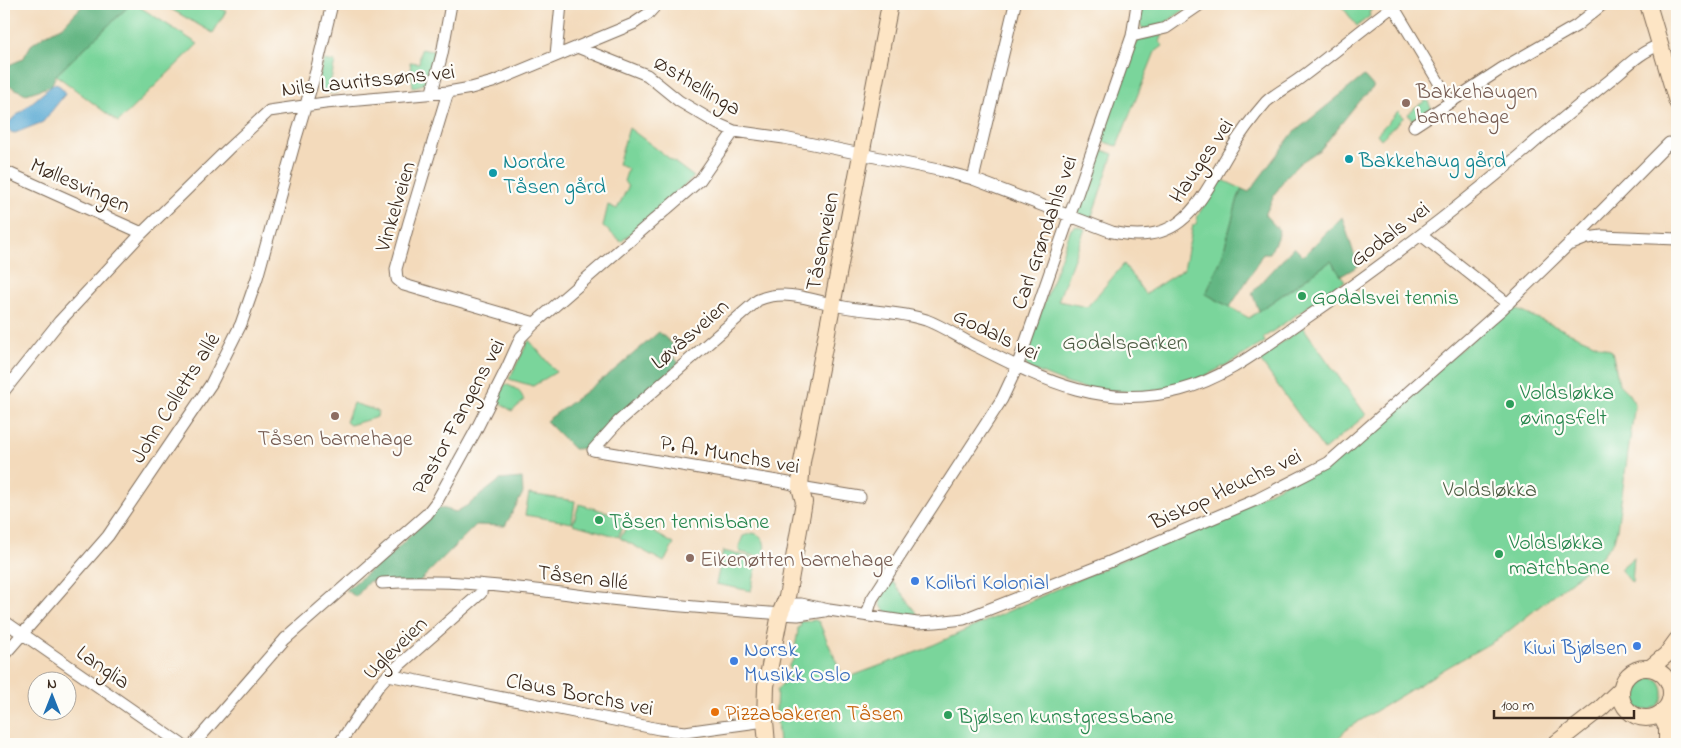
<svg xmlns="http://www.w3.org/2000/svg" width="1681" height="748" font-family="'Indie Flower',sans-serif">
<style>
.green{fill:#7ad59b;stroke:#5a805c}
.forest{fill:#63b683;stroke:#4f7050}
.water{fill:#59a9d3;stroke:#4a6a78}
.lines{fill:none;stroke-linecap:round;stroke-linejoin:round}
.street-casing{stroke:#7b6855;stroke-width:13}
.secondary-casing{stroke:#7b6855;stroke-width:18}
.street{stroke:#fff;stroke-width:11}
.secondary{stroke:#fde5c5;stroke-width:16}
.education-dot{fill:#8d6e63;stroke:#fdfcf7;stroke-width:2}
.culture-dot{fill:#0f9aa8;stroke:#fdfcf7;stroke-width:2}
.leisure-dot{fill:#2e9e5b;stroke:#fdfcf7;stroke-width:2}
.shop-dot{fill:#3f7fe0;stroke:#fdfcf7;stroke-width:2}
.food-dot{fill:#e8710a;stroke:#fdfcf7;stroke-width:2}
.labels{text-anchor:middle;stroke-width:4.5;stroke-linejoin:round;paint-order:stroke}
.street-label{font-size:22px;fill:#3b2a1e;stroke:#fdfcf7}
.education-label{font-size:22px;fill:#785e54;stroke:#fdfcf7;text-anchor:start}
.culture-label{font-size:22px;fill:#0d838f;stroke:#fdfcf7;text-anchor:start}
.leisure-label{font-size:22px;fill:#27864d;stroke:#fdfcf7;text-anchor:start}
.park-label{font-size:22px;fill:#4e5d44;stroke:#fdfcf7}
.shop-label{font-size:22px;fill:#366cbe;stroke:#fdfcf7;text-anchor:start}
.food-label{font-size:22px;fill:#c56008;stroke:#fdfcf7;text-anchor:start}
</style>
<rect width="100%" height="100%" fill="#fdfcf7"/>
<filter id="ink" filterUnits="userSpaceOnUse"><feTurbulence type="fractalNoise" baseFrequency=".02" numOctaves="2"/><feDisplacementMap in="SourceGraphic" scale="10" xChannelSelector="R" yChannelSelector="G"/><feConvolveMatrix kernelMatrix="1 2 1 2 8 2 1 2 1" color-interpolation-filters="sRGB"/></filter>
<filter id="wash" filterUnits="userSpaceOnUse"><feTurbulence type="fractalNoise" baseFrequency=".0096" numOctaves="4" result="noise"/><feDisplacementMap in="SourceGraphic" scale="20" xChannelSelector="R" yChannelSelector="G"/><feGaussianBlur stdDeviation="1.12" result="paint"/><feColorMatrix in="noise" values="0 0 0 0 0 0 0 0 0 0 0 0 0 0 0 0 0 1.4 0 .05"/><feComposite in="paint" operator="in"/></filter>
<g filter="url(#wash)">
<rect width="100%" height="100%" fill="#f3dabb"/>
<!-- green -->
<path class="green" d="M131,4h4l63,40 -80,78 -62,-47z
M171,4h41l14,7 -13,22 -44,-25z
M1141,4h52l-28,19 -20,6 -3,-1 -3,-8z
M1340,4h35l1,2 -7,6 1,4 -13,10z
M1163,34l-3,8 3,4 -8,6 -38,94 -19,-6 34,-90 7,-10z
M421,49l16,3c-4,17 -3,32 -24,35l-3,-25 9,1z
M324,60l11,2 -5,22 7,3v6h-12l-7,-7v-5z
M1427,100l5,9 -20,12 -4,-7 6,-6z
M1398,111l6,6 -23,22 -4,-5z
M629,128l65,49 -73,65 -18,-16 5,-21 9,4 11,-22 -4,-6 4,-12 -10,-5z
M1097,148l16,6 -22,65 -12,-4 -2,-6z
M1221,179l21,10 -4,9 -16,59 -16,37 43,24 82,-57 14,20 -82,57 2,4c-55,33 -89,56 -156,48 -10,-1 -21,-1 -31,-3 -17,-5 -33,-13 -50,-19l-4,-9 47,-130 5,-3 9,3 -27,72 29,6 37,-43 21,30 39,-25 9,-44 3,-1 2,-9z
M1511,307l101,44 7,33 9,9 7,11 -18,125 -3,12 -15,18 -98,78 -53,30 -100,61 -15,16h-554l-3,-35 1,-19 13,-15 -1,-10 5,-6 -1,-3 3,-4c-2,-8 2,-15 2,-24l3,-2 -1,-4 15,-2 4,2 25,57 78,-29 324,-146 82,-43z
M1303,327l63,88 -42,35 -65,-91z
M529,340l27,32 -23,14 -24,-7z
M505,384c10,4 16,6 19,17l-12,10 -15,-10z
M353,403l25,8 -1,6 -27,8 -4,-3z
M529,494l46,7 -3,22 -47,-8z
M579,504l45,13 -5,20 -46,-13z
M631,519l43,25 -10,18 -44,-24z
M753,533c11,2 13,11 11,21l-4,3 -20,-5 -1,-6 4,-10z
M723,551l35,8 -7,32 -35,-7z
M1634,557l-2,26 -12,-14z
M893,582l22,28 3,5c-9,1 -25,1 -32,-4 -12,-7 -3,-26 7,-29z
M1629 693a17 17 0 1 1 34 0a17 17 0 1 1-34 0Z"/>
<!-- forest -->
<path class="forest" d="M84,4h47l-75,71 -5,11 -25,8 -19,-9 -3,3v-21l19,-8 8,-14 14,-10 18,-9z
M1364,76l10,11 -15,14 -38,48 -21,14 -15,15 -11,18 -9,19 14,15 -2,8 -7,15h-7l-13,23 -20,31 -24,-13 16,-37 16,-59 4,-9 7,3 44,-59z
M1342,217l16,49 -17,10 -10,-15 -72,50 -7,-18 42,-46 9,9z
M659,332l19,17 -5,7 6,7 -89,85 -16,1 -28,-28 66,-49z
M522,478l1,15 -18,33 -29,-1 -58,58 -49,-2 -13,16 -10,-7 50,-40 42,-43 18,5 12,-7 32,-25z"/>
<!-- water -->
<path class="water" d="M55,83l6,4 5,6 -23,29 -28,11 -5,-1 -3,-7 4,-5z"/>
</g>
<g filter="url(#ink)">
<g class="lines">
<defs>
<path id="street" d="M1393,6l57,95
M1132,36l34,-8 35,-24
M577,47l70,28 32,26 39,23 16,7 50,7 154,32 35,9 139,53c69,15 86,-27 116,-78 11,-18 24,-36 38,-52 11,-10 26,-17 37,-26 32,-24 62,-49 93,-72
M556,55l5,-51
M432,92l10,-38 9,-50
M448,92l-39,130 -13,47 1,10 7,6 131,38
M1414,126l87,-57 75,-43 27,-22
M4,171l138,62
M973,179l42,-175
M1421,235l87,69
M1572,244l15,-6 15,-2 75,3
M4,391l55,-69 83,-89 86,-84 41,-38 56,-8 123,-11 23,-4 22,-6 140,-58 15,-10 9,-10
M593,450l25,-28 140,-122c29,-12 56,1 86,7 27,5 56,4 82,13 16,6 31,16 46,24 70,35 128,67 208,46 46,-12 84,-43 122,-69 81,-56 161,-116 235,-181 24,-20 48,-40 73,-60 15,-12 31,-29 50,-35
M593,450l196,33 11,4 60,10
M382,583c73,-5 146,6 219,15 60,7 119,11 179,16l18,1 27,-4
M780,614l14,-10h7l28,6 88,13 19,-1 28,-3 143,-56 151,-64 70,-36 173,-153 67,-65 101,-102
M867,615l5,-16 130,-200 15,-32 115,-331 5,-32
M4,621l177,123
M4,655l104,-119 103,-152 30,-60 16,-46 38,-137 21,-70 16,-67
M388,675l271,54 26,3 80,-11
M1670,700l7,1
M194,744l91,-105 142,-125 10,-13 38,-69 32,-64 14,-31 14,-14 165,-143 34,-49
M339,744l40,-59 9,-10 93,-82 1,-8"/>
<path id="secondary" d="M1648,4l29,98
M1621 693a25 25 0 1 1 50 0a25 25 0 1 1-50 0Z
M1650,668l16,-13 11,-15
M1660,714l7,14v16
M767,744l-2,-23 1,-35 14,-72 7,-17 17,-95 -4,-15 2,-25 88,-458
M1555,744l46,-36 20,-19"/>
</defs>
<!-- street casing -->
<use href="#street" class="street-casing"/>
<!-- secondary casing -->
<use href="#secondary" class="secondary-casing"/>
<!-- street -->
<use href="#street" class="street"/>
<!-- secondary -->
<use href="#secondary" class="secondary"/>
</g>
</g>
<!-- markers -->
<g class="education-dot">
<circle cx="1406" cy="103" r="5"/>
<circle cx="335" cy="416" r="5"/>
<circle cx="690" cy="558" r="5"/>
</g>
<g class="culture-dot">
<circle cx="1349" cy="159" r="5"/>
<circle cx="493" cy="173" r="5"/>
</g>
<g class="leisure-dot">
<circle cx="1302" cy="296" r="5"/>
<circle cx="1510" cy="404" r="5"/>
<circle cx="599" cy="520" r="5"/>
<circle cx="1499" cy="554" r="5"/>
<circle cx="948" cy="715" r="5"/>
</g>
<g class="shop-dot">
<circle cx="915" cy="581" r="5"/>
<circle cx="1637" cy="646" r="5"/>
<circle cx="734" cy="661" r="5"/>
</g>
<circle class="food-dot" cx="715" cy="712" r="5"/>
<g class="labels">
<!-- street labels -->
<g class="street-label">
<text transform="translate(368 79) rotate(-6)" y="8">Nils Lauritssøns vei</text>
<text transform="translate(698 84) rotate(31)" y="8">Østhellinga</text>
<text transform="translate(1200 160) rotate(-56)" y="8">Hauges vei</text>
<text transform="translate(81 184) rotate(24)" y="8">Møllesvingen</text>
<text transform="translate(394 206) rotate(-73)" y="8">Vinkelveien</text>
<text transform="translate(1043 232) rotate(-71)" y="8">Carl Grøndahls vei</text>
<text transform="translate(1389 233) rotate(-37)" y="8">Godals vei</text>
<text transform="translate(821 241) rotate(-79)" y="8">Tåsenveien</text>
<text transform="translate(689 333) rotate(-41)" y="8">Løvåsveien</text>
<text transform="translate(997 333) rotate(26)" y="8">Godals vei</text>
<text transform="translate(174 397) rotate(-58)" y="8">John Colletts allé</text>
<text transform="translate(457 416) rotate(-62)" y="8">Pastor Fangens vei</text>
<text transform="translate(730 453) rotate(10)" y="8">P. A. Munchs vei</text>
<text transform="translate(1225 488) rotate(-25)" y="8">Biskop Heuchs vei</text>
<text transform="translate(583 576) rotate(7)" y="8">Tåsen allé</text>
<text transform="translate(394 647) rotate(-44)" y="8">Ugleveien</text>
<text transform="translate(104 666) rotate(35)" y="8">Langlia</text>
<text transform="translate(580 693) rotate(11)" y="8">Claus Borchs vei</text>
</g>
<!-- education labels -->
<g class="education-label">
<text x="1416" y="98">Bakkehaugen<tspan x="1416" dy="25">barnehage</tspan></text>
<text x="335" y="445" text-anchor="middle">Tåsen barnehage</text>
<text x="700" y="566">Eikenøtten barnehage</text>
</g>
<!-- culture labels -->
<g class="culture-label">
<text x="1359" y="167">Bakkehaug gård</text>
<text x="503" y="168">Nordre<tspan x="503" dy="25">Tåsen gård</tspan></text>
</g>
<!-- leisure labels -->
<g class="leisure-label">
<text x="1312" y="304">Godalsvei tennis</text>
<text x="1520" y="399">Voldsløkka<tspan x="1520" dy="25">øvingsfelt</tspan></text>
<text x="609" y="528">Tåsen tennisbane</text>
<text x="1509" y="549">Voldsløkka<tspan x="1509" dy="25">matchbane</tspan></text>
<text x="958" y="723">Bjølsen kunstgressbane</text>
</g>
<!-- park labels -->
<g class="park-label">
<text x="1125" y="349">Godalsparken</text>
<text x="1490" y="496">Voldsløkka</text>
</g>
<!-- shop labels -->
<g class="shop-label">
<text x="925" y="589">Kolibri Kolonial</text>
<text x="1627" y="654" text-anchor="end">Kiwi Bjølsen</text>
<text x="744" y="656">Norsk<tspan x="744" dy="25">Musikk Oslo</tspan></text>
</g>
<!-- food labels -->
<g class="food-label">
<text x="725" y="720">Pizzabakeren Tåsen</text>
</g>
</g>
<!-- margin -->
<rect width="1681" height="748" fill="none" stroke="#fdfcf7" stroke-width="20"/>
<!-- north arrow -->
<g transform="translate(52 696)"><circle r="24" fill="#fdfcf7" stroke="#afa8a0"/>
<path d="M0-4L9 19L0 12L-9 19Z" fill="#1f6fb2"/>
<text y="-8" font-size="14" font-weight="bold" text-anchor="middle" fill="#3b2a1e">N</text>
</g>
<!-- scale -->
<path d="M1494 710v8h140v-8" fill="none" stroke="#3b2a1e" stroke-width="2.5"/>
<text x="1501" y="710" font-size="15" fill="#3b2a1e" stroke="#fdfcf7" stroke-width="4" paint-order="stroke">100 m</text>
</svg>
